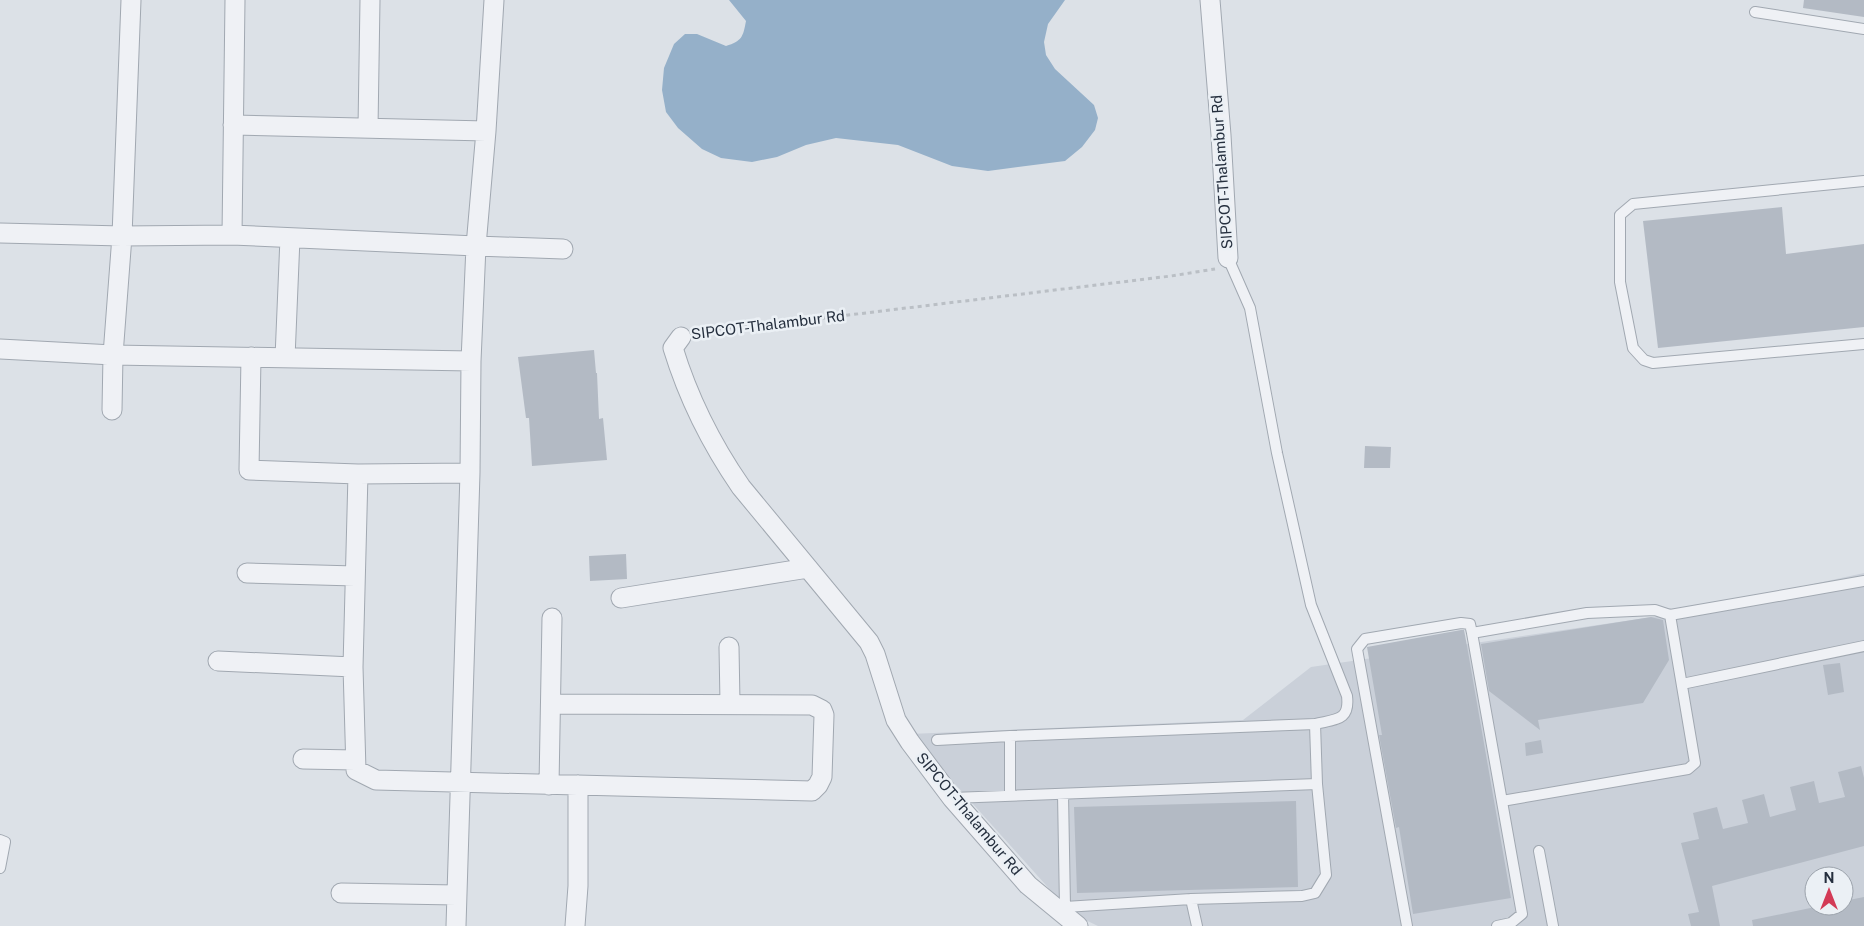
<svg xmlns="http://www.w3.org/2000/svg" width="1864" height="926" font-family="'Public Sans',sans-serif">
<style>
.built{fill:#cad0d9;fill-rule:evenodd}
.water{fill:#95b0c9}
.building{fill:#b3bac4}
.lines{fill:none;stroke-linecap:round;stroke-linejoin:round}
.service-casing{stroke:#a1a8b1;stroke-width:12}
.minor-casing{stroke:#a1a8b1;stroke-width:21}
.path{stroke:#babfc5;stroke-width:3;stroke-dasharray:4 4;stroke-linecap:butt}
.service{stroke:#eff1f5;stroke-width:10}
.minor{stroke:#eff1f5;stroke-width:19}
.labels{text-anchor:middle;stroke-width:5;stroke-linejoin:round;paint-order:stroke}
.street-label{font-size:15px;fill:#252f3e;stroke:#ebf0f5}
</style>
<rect width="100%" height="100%" fill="#dce1e7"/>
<!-- built -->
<path class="built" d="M1864,573v353h-766l-27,-13 -161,-179 333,-14 68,-53 369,-54zM1814,876h30v30h-30z"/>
<!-- water -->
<path class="water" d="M729,0h336l-17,24 -4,18 2,13 9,14 39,36 4,13 -3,12 -13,17 -17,14 -77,10 -36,-5 -54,-21 -62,-7 -30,7 -29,12 -25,5 -31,-4 -19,-9 -24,-21 -12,-16 -4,-22 2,-22 10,-24 11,-10h12l29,12c16,-5 17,-9 20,-25z"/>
<!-- building -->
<path class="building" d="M1804,0h60v17l-61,-9z
M1782,207l4,47 78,-10v83l-206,21 -15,-127z
M594,350l2,23h1l2,46 4,-1 4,42 -75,6 -3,-48h-3l-8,-61z
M1365,446l26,1 -1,21h-26z
M626,554l1,25 -37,2 -1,-25z
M1651,617l12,3 6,40 -26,43 -105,17 2,10 -51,-39 -8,-47z
M1461,630h3l3,16 44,252 -98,16 -14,-87 -3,1 -17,-93h3l-15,-88z
M1840,663l4,29 -16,3 -5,-30z
M1541,740l2,13 -17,3 -1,-13z
M1861,766l3,12v68l-152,40 8,40h-29l-3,-12 11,-2 -18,-69 18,-4 -6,-26 24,-6 6,22 25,-6 -6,-23 22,-6 6,23 26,-7 -6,-23 24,-6 5,22 26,-6 -7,-25z
M1296,801l2,86 -221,6 -3,-86z
M1864,897v29h-111l-1,-6 68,-14h24v-5z"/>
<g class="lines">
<defs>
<path id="service" d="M1755,12l109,17
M1864,181l-231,23 -13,11v67l13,66 11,12 9,3 211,-19
M1228,258l22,50 27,145 34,152 36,91c3,25 -11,23 -32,28
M1472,633l115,-20 68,-3 15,5 194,-34
M1682,684l182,-38
M1010,736v60
M937,740l73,-4 305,-12 2,60 -365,14
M1063,794l2,113 126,-8 111,-3 13,-3 11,-18 -9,-91
M1502,801l186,-32 7,-6 -25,-148
M0,840l5,2 -5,26
M1539,851l14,75
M1191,899l6,27
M1407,926l-50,-277 8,-10 96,-16 9,1 2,9 50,281 -11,9 -14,3"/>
<path id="minor" d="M1210,0l11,135 7,123
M233,125l253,6
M368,128l2,-128
M0,233l122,3 110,-1 244,11 10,-115 8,-131
M232,235l3,-235
M681,337l-8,11c15,49 39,97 68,139l128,155 6,12 21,66 14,22 42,56 76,87 50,41
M0,349l113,6 358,6 -1,112 -14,453
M251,357l-2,113 109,4 112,-1
M285,358l5,-120
M471,361l5,-115 87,3
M112,410l1,-55 9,-119 9,-236
M358,474l-5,193 3,103 20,10 436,11 6,-6 4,-8 2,-62 -2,-5 -10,-5 -261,-1
M247,573l108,3
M621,598l187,-30
M729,647l1,56
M218,661l135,6
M303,759l52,1
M549,785l3,-167
M341,893l115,2
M575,926l3,-40v-101"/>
</defs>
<!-- service casing -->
<use href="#service" class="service-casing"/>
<!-- minor casing -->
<use href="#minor" class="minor-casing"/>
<!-- path -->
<path class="path" d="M695,331l96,-9 380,-46 44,-7"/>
<!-- service -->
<use href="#service" class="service"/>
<!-- minor -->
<use href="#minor" class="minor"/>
</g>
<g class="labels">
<!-- street labels -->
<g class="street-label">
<text transform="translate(1222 172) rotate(-94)" y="5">SIPCOT-Thalambur Rd</text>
<text transform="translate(768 325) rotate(-7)" y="5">SIPCOT-Thalambur Rd</text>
<text transform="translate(969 814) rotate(50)" y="5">SIPCOT-Thalambur Rd</text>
</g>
</g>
<!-- north arrow -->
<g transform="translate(1829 891)"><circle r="24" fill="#ebf0f5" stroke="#9ca3ac"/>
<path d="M0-4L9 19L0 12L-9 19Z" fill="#d33a56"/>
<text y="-8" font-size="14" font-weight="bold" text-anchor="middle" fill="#252f3e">N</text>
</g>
</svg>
